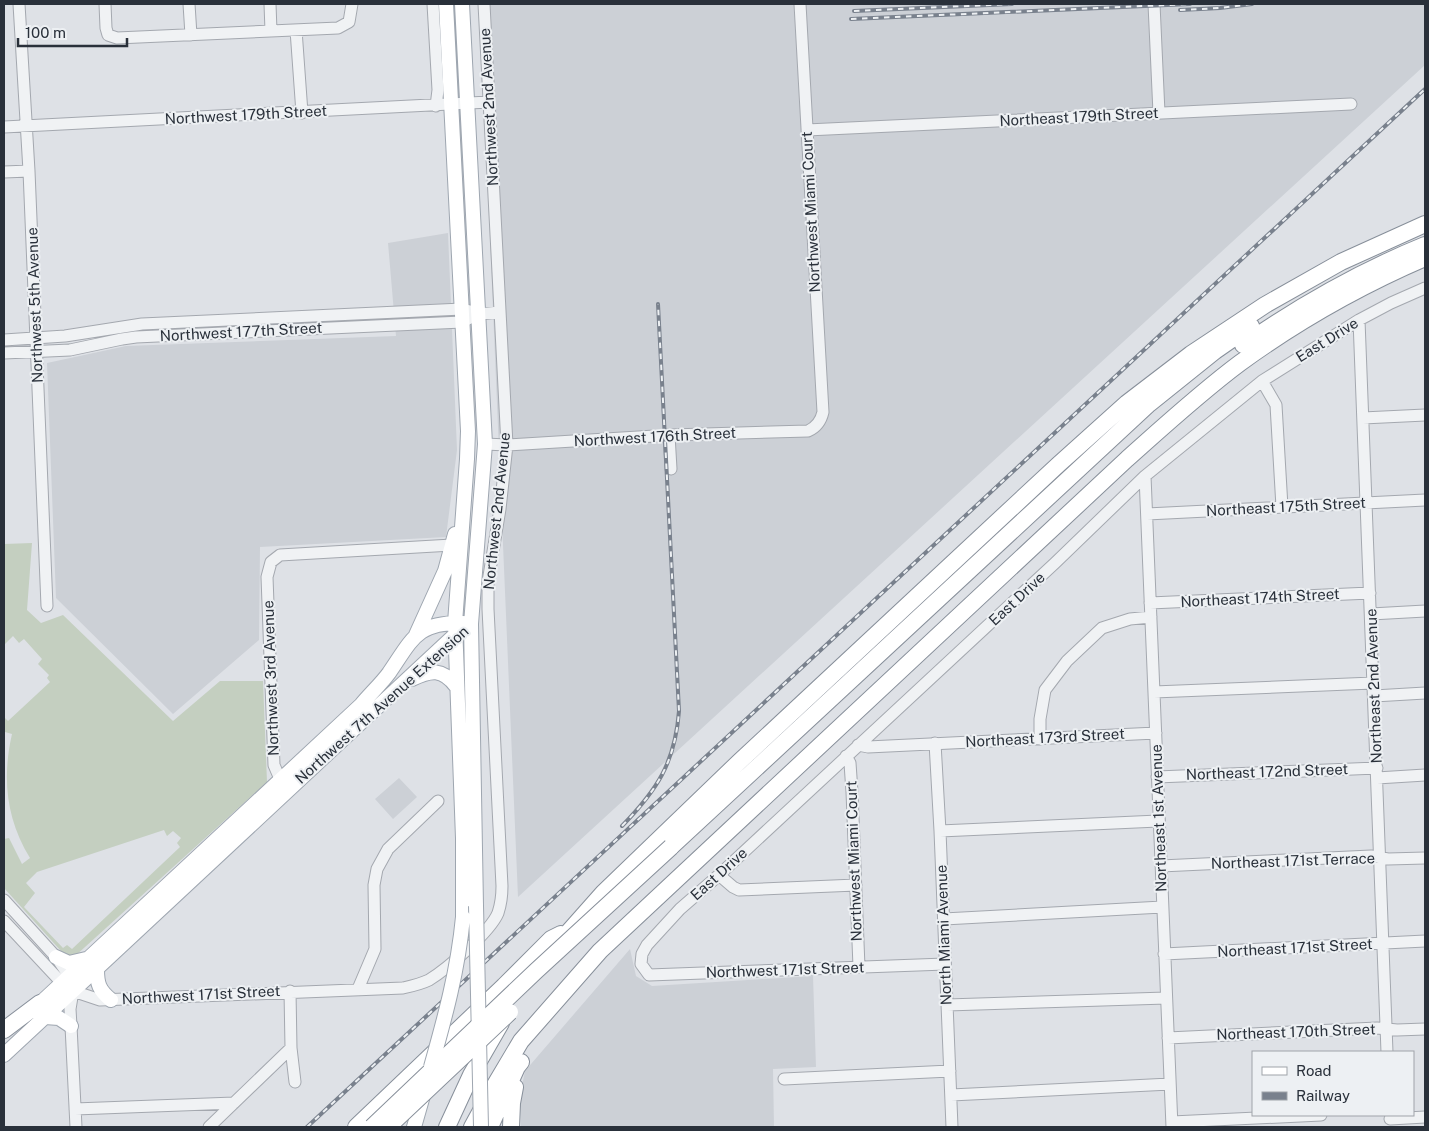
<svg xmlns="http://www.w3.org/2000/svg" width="1429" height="1131" font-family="'Public Sans',sans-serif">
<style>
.built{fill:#ccd0d6}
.grass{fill:#c4cfc0;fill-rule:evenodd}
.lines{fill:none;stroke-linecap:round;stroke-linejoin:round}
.minor-casing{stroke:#a4a8af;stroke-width:13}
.major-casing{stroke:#9ea6b0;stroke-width:16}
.highway-casing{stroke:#878f9a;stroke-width:18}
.minor{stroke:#f0f2f4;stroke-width:11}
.major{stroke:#fff;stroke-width:14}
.highway{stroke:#fff;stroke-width:16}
.rail-casing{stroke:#79818d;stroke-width:4}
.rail{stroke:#edf0f3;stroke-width:2;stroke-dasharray:5.5;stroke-linecap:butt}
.major-bridge-casing{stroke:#9ea6b0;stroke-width:16;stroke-linecap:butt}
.highway-bridge-casing{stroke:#878f9a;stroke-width:18;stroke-linecap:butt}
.major-bridge{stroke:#fff;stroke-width:14}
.highway-bridge{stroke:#fff;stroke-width:16}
.labels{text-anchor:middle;stroke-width:4;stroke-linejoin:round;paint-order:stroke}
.street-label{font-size:15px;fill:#29303a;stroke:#edf0f3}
</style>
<rect width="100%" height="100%" fill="#dee1e6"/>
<!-- built -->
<path class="built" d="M480,4h945v61l-907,832z
M448,233l9,217 -11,87 -186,10 -1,93 -86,74 -117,-116 -9,-235 79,-17 270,-10 -8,-93z
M399,778l18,19 -24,22 -18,-20z
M630,949l6,27 16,10 161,-10 3,91 -43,2 1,58h-253l-1,-31 5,-25z"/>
<!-- grass -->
<path class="grass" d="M32,543l-5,67 14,13 22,-8 110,106 47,-40h43l4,101 -193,175 -15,-4 2,-2 -57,-63v-49l5,-1 13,26 8,-6c-24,-39 -28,-80 -18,-124l-7,-2 -1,5v-20l4,4 42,-39 -3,-4 2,-3 -11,-11 4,-5 -18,-20 -5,4 -6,-7 -9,9v-101zM164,830l3,6 6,-5 8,7 -4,5 3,4 -108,102 -5,-4 -4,3 -39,-41 11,-14 -9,-10 11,-11z"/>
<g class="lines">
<defs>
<path id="minor" d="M19,4l10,167 18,435
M105,4l1,24 2,7 9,3 221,-10 11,-6 3,-18
M189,4l2,31
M270,4l1,27
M433,4l5,86 -2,16
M1154,4l5,109
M296,30l6,83
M4,127l485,-25
M807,130l544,-26
M4,172l25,-1
M1359,320l28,732
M4,340l61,-4 77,-12 320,-15 8,2
M4,353l66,-3 52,-11 14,-2 326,-15 16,-8 22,-2
M1262,381l14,24 6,102
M1363,418l62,-3
M669,435l2,34
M485,444l22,1 164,-10 137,-4c9,-4 13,-10 15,-19l-23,-408
M1145,476l27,651
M1147,514l278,-14
M1150,603l220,-10
M1371,614l54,-3
M1154,692l219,-9
M1374,696l51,-3
M1040,739v-20l5,-29 22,-29 35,-33 28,-9 21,-2
M935,743l5,88 12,296
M858,745l10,2 288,-14
M846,756l4,7 2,29 7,175
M1157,777l220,-9
M1377,778l48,-3
M283,786l-9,-21 -7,-188 4,-15 9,-7 172,-10
M940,831l218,-10
M1161,866l210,-10 17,3 37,-1
M719,875l14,12 6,3 117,-5
M4,900l52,57 13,19 4,15 -3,18 1,17 5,101
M944,919l218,-12
M4,921l58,62 11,8 27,9 303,-12c9,-2 18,-4 26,-8 18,-11 61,-48 69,-67 3,-9 4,-17 4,-27l-14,-277v-27l12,-73 7,-64 -23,-441
M1164,954l261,-13
M945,964l-296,11 -8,-11 1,-10 5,-9 33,-36 39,-34 336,-312 90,-87 117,-95 97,-61 32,-17 34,-15
M358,989l17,-40 -1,-64 3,-16 11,-20 50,-48
M290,991l1,57 4,34
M947,1005l219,-7
M1168,1038l209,-10 20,2 28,-1
M784,1079l166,-8
M951,1095l219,-11
M75,1109l159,-6
M1390,1119l35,-2
M1172,1122l149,-7
M209,1127l82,-79"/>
<path id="major" d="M446,4l22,427 -1,28 -12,164 8,215v79
M462,4l23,440 -14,180 5,282
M416,635l29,-64 10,-37
M412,679c19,-9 30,-11 44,7
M56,957l13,6 17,-4
M97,969c0,15 2,21 14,31
M32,1011l329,-306c9,-11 20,-21 28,-32 24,-35 28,-51 74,-50
M45,1017l14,1 12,8
M4,1055l454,-423
M414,1127l10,-35"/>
<path id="highway" d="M1243,345c58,-40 118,-74 182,-100
M671,847l478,-443 66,-53 36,-25
M556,946l47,-53 136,-131 320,-298 68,-61 64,-49 74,-49 76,-43 84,-38
M4,1030l36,-27
M356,1127l148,-141 47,-47 10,-5
M447,1127l24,-52 30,-52
M472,1127l24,-44 25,-42 79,-90 527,-492c37,-33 74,-67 113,-96 58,-42 120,-77 185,-105
M490,1127l27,-60 4,-5
M511,1127l1,-24 3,-16"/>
</defs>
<!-- minor casing -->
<use href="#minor" class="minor-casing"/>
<!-- major casing -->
<use href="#major" class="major-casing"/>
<!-- highway casing -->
<use href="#highway" class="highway-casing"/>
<!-- minor -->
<use href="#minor" class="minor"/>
<!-- major -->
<use href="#major" class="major"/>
<!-- highway -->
<use href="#highway" class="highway"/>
<defs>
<path id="rail" d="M1180,10l40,-2 32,-4
M854,11l158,-7
M851,19l339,-15
M622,826c35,-36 53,-63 57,-115l-21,-407
M307,1127l1118,-1038"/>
</defs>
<!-- rail casing -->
<use href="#rail" class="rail-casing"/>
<!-- rail -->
<use href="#rail" class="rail"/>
<defs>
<path id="major-bridge" d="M476,906l5,221
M431,1067c14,-50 27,-97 32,-150"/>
<path id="highway-bridge" d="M372,1127l164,-156 135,-124
M388,1127l122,-115"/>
</defs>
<!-- major-bridge casing -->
<use href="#major-bridge" class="major-bridge-casing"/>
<!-- highway-bridge casing -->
<use href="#highway-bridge" class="highway-bridge-casing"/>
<!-- major-bridge -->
<use href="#major-bridge" class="major-bridge"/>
<!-- highway-bridge -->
<use href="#highway-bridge" class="highway-bridge"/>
</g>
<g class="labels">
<!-- street labels -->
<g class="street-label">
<text transform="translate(489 107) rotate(-93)" y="5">Northwest 2nd Avenue</text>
<text transform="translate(246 115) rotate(-3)" y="5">Northwest 179th Street</text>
<text transform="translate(1079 117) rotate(-3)" y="5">Northeast 179th Street</text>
<text transform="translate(811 212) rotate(-93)" y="5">Northwest Miami Court</text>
<text transform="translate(35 305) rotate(-92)" y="5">Northwest 5th Avenue</text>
<text transform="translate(241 332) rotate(-3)" y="5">Northwest 177th Street</text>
<text transform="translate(1327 340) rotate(-32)" y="5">East Drive</text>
<text transform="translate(655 437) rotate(-3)" y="5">Northwest 176th Street</text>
<text transform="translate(1286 507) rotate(-3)" y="5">Northeast 175th Street</text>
<text transform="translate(497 511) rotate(-84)" y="5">Northwest 2nd Avenue</text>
<text transform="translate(1260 598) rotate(-3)" y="5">Northeast 174th Street</text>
<text transform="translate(1017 599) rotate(-43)" y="5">East Drive</text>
<text transform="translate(271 678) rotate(-92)" y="5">Northwest 3rd Avenue</text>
<text transform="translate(1374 686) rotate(-92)" y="5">Northeast 2nd Avenue</text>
<text transform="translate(382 705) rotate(-42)" y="5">Northwest 7th Avenue Extension</text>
<text transform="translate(1045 738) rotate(-3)" y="5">Northeast 173rd Street</text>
<text transform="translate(1267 772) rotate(-2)" y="5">Northeast 172nd Street</text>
<text transform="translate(1159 818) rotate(-92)" y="5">Northeast 1st Avenue</text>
<text transform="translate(854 861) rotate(-92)" y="5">Northwest Miami Court</text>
<text transform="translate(1293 861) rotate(-2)" y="5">Northeast 171st Terrace</text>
<text transform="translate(719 874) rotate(-42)" y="5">East Drive</text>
<text transform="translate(944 935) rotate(-92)" y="5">North Miami Avenue</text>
<text transform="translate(1295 948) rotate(-3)" y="5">Northeast 171st Street</text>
<text transform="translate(785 970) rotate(-2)" y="5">Northwest 171st Street</text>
<text transform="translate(201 995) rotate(-3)" y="5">Northwest 171st Street</text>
<text transform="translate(1296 1032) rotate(-2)" y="5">Northeast 170th Street</text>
</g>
</g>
<!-- border -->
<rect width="1429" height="1131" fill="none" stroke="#29303a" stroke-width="10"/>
<!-- legend -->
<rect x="1252" y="1051" width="162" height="65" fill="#edf0f3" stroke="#9fa3a9"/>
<rect x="1262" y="1067" width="25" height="8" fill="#ffffff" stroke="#9fa3a9"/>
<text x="1296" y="1076" font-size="15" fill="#29303a">Road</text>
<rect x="1262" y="1092" width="25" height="8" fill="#79818d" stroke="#9fa3a9"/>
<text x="1296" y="1101" font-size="15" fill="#29303a">Railway</text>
<!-- scale -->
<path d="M18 38v8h109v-8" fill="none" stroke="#29303a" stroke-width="2.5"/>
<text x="25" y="38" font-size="15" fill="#29303a" stroke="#edf0f3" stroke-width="4" paint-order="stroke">100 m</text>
</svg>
